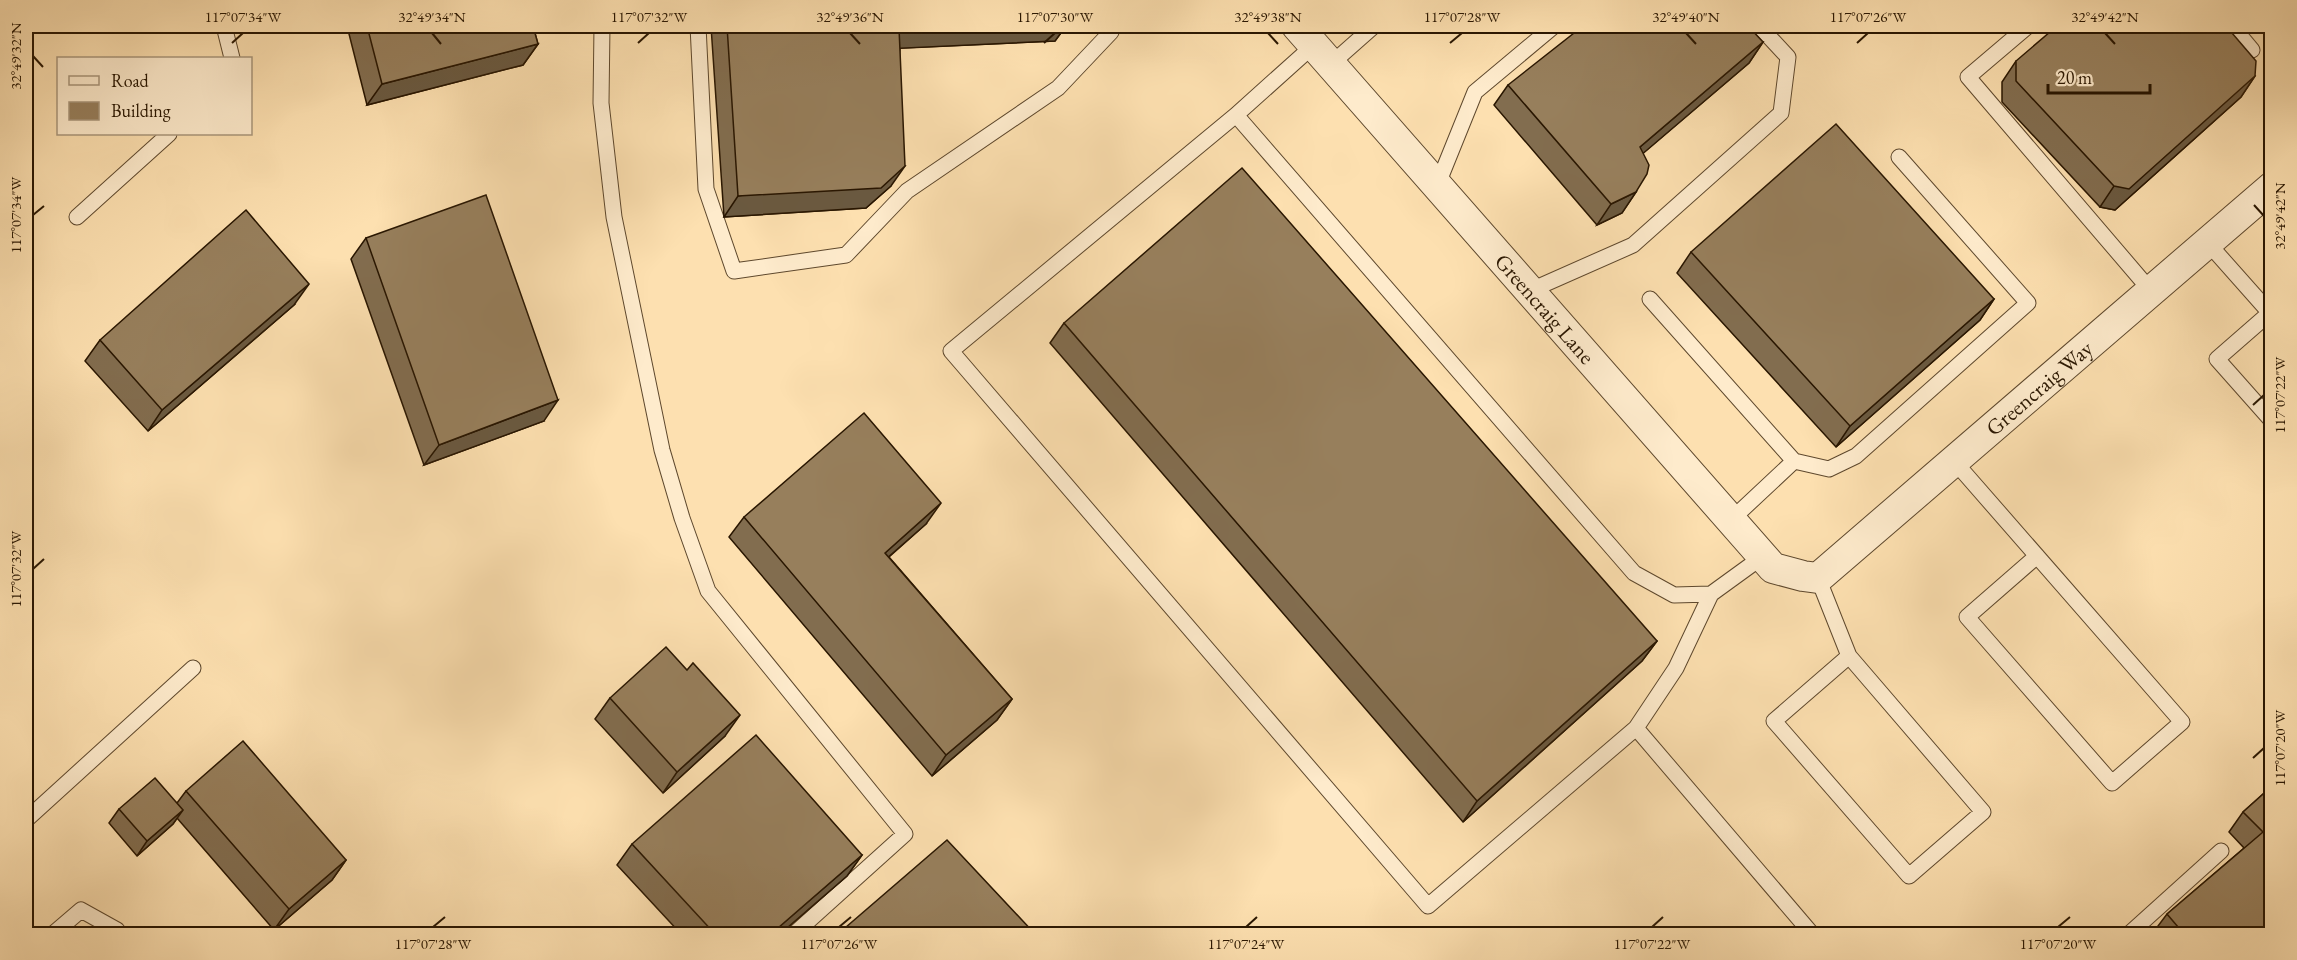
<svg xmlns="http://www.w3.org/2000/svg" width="2297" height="960" font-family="'EB Garamond',serif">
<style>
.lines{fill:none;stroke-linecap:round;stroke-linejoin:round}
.service-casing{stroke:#5e482d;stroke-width:17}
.minor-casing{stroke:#5e482d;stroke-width:32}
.service{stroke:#feebcc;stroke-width:15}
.minor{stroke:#feebcc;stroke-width:30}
.wall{fill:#826d4f;stroke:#291601;stroke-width:1.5}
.shaded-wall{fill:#6a5940;stroke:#291601;stroke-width:1.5}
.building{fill:#977f5c;stroke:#291601;stroke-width:1.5}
.ticks{fill:none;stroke:#291601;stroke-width:2}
.labels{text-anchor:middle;stroke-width:5;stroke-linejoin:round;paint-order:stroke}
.street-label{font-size:22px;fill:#291601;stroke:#feebcc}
.neatline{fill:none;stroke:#291601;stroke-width:2}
.ticks-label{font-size:15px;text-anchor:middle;fill:#291601}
</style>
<rect width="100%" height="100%" fill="#fde0b0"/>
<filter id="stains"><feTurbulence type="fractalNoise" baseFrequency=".00333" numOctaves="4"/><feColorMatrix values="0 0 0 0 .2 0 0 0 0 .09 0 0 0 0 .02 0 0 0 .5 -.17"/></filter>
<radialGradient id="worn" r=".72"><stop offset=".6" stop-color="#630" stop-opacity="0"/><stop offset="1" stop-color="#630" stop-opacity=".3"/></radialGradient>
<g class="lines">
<defs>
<path id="service" d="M224,26l8,32
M602,26l-1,77 13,114 48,233 20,68 26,73 197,243 -111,100
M698,26l8,163 28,82 112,-16 61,-64 151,-103 53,-56 -1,-6
M2028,26l-60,51 183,214
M2232,26l20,24
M1314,45l-78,70 398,458 40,22 37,-1 51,-37
M1331,64l43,-38
M1236,115l-285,236 477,555 208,-178 40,-60 35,-74
M1437,186l38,-94 79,-66
M77,217l92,-83
M2207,242l63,71
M1529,291l104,-46 148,-132 7,-56 -29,-31
M1650,299l144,162 -63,59
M2272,311l-55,48 55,62
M1794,461l35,8 27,-13 172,-153 -129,-146
M1954,461l228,261 -70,61 -145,-166 70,-61
M1818,578l31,78 134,156 -74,64 -135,-155 75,-65
M1636,728l176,206
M26,820l167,-152
M53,934l28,-24 36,20 3,4
M2129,934l92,-83"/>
<g id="minor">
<path id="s1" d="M1297,26l476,542 30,8 15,2 454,-391"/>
</g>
</defs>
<!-- service casing -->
<use href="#service" class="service-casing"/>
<!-- minor casing -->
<use href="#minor" class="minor-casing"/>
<!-- service -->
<use href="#service" class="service"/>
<!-- minor -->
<use href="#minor" class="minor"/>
</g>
<!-- wall -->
<path class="wall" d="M347,26h186l5,18 -15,21 -156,40z
M711,26h355l-11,15 -155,7 -9,138 -25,22 -142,9z
M1763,42l-14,21 -106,90 -7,39 -14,21 -25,12 -103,-120 14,-20z
M2016,61l239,15 -14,21 -126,113 -15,-3 -98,-105v-20z
M366,238l178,183 -120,44 -73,-206z
M1691,252l303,47 -14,21 -144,127 -159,-174z
M294,305l-146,126 -63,-70 15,-21z
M1064,323l593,318 -15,20 -179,161 -413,-479z
M744,517l182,7 -37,33 123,142 -15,21 -65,56 -203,-239z
M610,698l115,38 -62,57 -68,-74z
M2271,787v147h-119l15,-20 77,-66 -15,-16 14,-20z
M186,791l160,69 -14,20 -58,50 -97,-112 -4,6 -36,32 -28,-33 10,-14 58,-6z
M632,844l230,11 -15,21 -67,58h-99l-64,-69z"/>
<!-- shaded-wall -->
<path class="shaded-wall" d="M952,26h114l-11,15 -170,8 14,-21z
M1763,42l-14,21 -123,105 14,-21z
M538,44l-15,21 -156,40 15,-21z
M2255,76l-14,21 -126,113 -15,-3 14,-21z
M905,166l-14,20 -25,22 -142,9 14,-21z
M1636,192l-14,21 -25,12 14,-21z
M309,284l-15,21 -146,126 14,-21z
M1994,299l-14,21 -144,127 14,-21z
M558,400l-14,21 -120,44 15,-20z
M941,503l-15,21 -56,49 15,-20z
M1657,641l-15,20 -179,161 14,-21z
M1012,699l-15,21 -65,56 14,-21z
M740,715l-15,21 -62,57 14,-21z
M183,810l-10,14 -36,32 10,-15z
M862,855l-15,21 -67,58h-9z
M346,860l-14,20 -58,50 15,-21z"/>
<!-- building -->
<path class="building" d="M367,26h166l5,18 -156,40z
M727,26h225l-53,2 6,138 -24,22 -143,8z
M1583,26h165l15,16 -123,105 9,18 -2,9 -11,18 -25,12 -103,-119z
M2057,26h169l30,35 -1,15 -126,113 -15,-3 -98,-105v-20z
M1836,124l158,175 -144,127 -159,-174z
M1242,168l415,473 -180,160 -413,-478z
M486,195l72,205 -119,45 -73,-207z
M246,210l63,74 -147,126 -62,-70z
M864,413l77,90 -56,50 127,146 -66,56 -202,-238z
M666,647l21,23 6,-7 47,52 -63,57 -67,-74z
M756,735l106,120 -91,79h-56l-83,-90z
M243,741l103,119 -57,49 -103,-118z
M155,778l28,32 -36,31 -28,-32z
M2271,787v147h-87l-17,-20 96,-82 -20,-20z
M947,840l88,94h-197z"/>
<!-- ticks -->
<path class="ticks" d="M432,33l9,11M850,33l10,11M1268,33l10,11M1686,33l10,11M2105,33l10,11M232,43l11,-10M638,43l11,-10M1044,43l11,-10M1450,43l12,-10M1857,43l11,-10M33,56l10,11M2254,205l10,11M33,215l11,-9M2253,405l11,-10M33,569l11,-10M2253,758l11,-10M433,927l12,-10M839,927l12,-10M1246,927l11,-10M1652,927l11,-10M2058,927l12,-10"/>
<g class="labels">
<!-- street labels -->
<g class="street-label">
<text dy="8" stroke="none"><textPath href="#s1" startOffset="376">Greencraig Lane</textPath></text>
<text dy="8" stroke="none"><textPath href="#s1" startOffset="1059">Greencraig Way</textPath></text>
</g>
</g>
<!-- margin -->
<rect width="2297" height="960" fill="none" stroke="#fde0b0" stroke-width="66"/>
<!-- legend -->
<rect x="57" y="57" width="195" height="78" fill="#feebcc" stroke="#a9967b" stroke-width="1.5"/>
<rect x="69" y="76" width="30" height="9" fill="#feebcc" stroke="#a9967b" stroke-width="1.5"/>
<text x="111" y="87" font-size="18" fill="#291601">Road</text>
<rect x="69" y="102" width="30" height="18" fill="#977f5c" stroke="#a9967b" stroke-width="1.5"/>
<text x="111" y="117" font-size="18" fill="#291601">Building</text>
<!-- scale -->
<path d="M2048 84v9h102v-9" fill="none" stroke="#291601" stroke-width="3"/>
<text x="2057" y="84" font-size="18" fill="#291601" stroke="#feebcc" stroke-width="4.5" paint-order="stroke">20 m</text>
<rect x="33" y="33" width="2231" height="894" class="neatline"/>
<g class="ticks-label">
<text x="243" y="22">117°07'34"W</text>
<text x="432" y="22">32°49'34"N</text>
<text x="649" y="22">117°07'32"W</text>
<text x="850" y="22">32°49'36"N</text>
<text x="1055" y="22">117°07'30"W</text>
<text x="1268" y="22">32°49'38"N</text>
<text x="1462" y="22">117°07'28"W</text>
<text x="1686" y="22">32°49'40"N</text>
<text x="1868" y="22">117°07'26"W</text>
<text x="2105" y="22">32°49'42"N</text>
<text transform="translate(16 56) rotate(-90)" y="5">32°49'32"N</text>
<text transform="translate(16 215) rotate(-90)" y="5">117°07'34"W</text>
<text transform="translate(2280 216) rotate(-90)" y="5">32°49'42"N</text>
<text transform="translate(2280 395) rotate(-90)" y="5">117°07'22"W</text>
<text transform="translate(16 569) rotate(-90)" y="5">117°07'32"W</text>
<text transform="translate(2280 748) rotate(-90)" y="5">117°07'20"W</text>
<text x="433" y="949">117°07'28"W</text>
<text x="839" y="949">117°07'26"W</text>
<text x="1246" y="949">117°07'24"W</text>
<text x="1652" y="949">117°07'22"W</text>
<text x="2058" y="949">117°07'20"W</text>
</g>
<rect width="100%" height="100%" filter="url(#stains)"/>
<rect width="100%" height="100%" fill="url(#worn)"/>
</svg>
